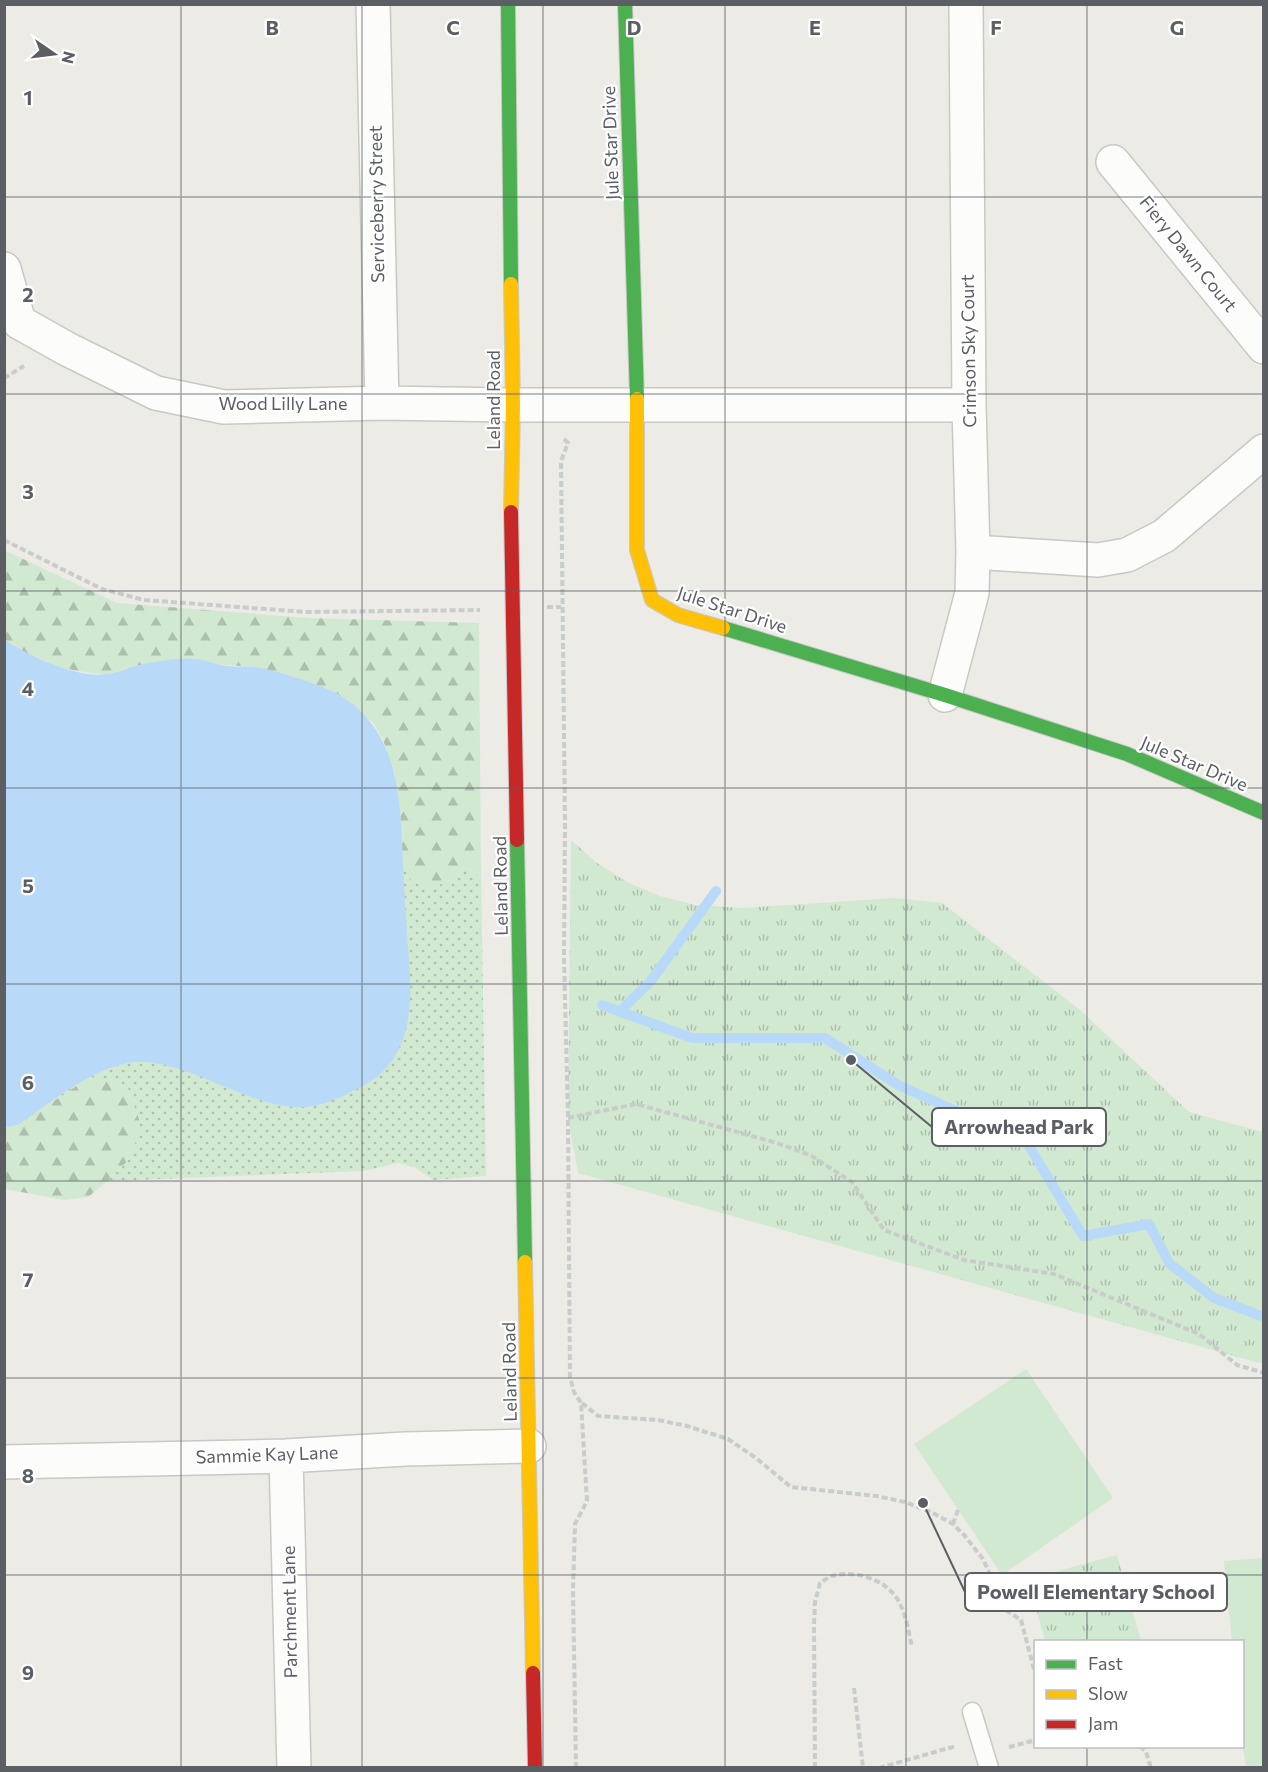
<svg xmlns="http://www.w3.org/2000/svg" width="1268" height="1772" font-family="Commissioner,sans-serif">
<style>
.grass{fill:url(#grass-dots)}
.forest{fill:url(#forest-firs)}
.park{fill:url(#park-tufts)}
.pitch{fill:#d2e9d1}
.water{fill:#b8daf8}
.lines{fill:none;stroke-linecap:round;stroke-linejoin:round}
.stream{stroke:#b8daf8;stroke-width:10}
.lane-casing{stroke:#c8c8c6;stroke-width:21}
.street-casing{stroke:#c8c8c6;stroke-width:36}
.fast-casing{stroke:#c8c9c8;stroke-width:16}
.slow-casing{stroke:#c8c9c8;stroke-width:16}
.jam-casing{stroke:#c8c9c8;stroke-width:16}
.path{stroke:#c8ccca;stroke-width:4;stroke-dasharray:6 3;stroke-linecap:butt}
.lane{stroke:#fcfcfb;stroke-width:18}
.street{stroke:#fcfcfb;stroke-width:33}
.fast{stroke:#4caf50;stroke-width:14}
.slow{stroke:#ffc107;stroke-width:14}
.jam{stroke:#c62828;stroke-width:14}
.grid{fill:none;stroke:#5b5f64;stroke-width:1.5;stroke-opacity:0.55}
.labels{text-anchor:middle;stroke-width:4.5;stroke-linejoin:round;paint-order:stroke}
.street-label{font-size:18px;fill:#5b5f64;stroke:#fff}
.grid-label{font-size:20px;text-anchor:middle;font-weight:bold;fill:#5b5f64;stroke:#fff;stroke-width:4.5;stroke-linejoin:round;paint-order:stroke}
.leader{fill:none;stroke:#5b5f64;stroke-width:2}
.callout-dot{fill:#5b5f64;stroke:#fff;stroke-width:2}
.callout{fill:#fff;stroke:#5b5f64;stroke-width:2}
.callout-label{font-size:20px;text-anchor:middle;font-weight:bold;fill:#5b5f64}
</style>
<defs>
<pattern id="grass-dots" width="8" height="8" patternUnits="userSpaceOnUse" patternTransform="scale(1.5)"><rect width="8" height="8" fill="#d2e9d1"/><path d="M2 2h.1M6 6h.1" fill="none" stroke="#adc0ad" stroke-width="1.8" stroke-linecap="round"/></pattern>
<pattern id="forest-firs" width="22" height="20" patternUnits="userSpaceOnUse" patternTransform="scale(1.5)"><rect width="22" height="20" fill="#d2e9d1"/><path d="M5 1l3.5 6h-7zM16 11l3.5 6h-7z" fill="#adc0ad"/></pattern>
<pattern id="park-tufts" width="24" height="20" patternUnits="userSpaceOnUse" patternTransform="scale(1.5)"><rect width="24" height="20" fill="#d2e9d1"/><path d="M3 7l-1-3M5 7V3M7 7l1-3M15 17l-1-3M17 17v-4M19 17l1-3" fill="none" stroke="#adc0ad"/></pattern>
</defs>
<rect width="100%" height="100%" fill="#ecebe6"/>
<!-- grass -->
<path class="grass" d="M4,640l441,243 21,-15 15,8 5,300 -53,4 -19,-13 -16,-4 -35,8 -255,10 23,-24 2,-57 -128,27z"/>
<!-- forest -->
<path class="forest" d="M4,550l113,53 193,15 169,5 2,253 -15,-8 -21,15 -13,4h-10l-11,-7 -8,-12 -3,-57 -6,-40 -11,-31 -10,-17 -36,-29 -16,-7 -63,-20 -33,-2 -31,-6 -60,7 -29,9 -27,-4 -19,-4 -40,-17 -14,-10z
M90,1077l26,2 12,9 11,31 -2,19 -6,19 -23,24 -20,16 -24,3 -59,-11 -1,-62 14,-2z"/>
<!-- park -->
<path class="park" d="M571,840l26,23 30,19 33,14 35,9 48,3 151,-10 48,5 137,106 110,103 74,20v232l-685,-191 -10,-55z
M1117,1555l24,86h-96l-17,-62z"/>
<!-- pitch -->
<path class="pitch" d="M1026,1369l87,129 -111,77 -88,-131z
M1263,1558v209h-17l-4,-28v-97l-10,-1 -8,-80z"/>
<!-- water -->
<path class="water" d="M5,640c23,16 74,39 102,34 10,-1 19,-6 28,-8 18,-4 39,-8 58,-7 11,0 22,5 34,7 9,1 19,0 29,1 16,2 68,19 82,27 55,33 61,88 64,146 1,31 3,62 5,93 2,28 6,59 1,87 -3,16 -10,35 -21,47 -10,12 -24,19 -38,26 -32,17 -54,18 -89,7 -36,-11 -90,-42 -126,-38 -41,5 -83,40 -116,63l-13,2z"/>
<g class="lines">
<!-- stream -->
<path class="stream" d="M602,1005l90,33h133l73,47 72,32 47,9 66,110 66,-12 20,39 45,35 50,19
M620,1011l30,-29 66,-91"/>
<defs>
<path id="lane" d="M972,1712l17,56"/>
<path id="street" d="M373,4l9,399
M1113,162l151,185
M4,269l15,53 48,27 89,44 68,14 158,-4 131,2h456
M973,552l125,8 29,-5 37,-19 100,-85
M945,695l27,-102 1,-41 -4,-147 -3,-401
M286,1456l8,312
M4,1462l282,-6 119,-7 124,-3"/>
<path id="fast" d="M508,4l3,280
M625,4l12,395
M723,628l222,67 182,59 137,59
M517,840l8,422"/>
<path id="slow" d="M637,399v151l15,50 26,15 45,13
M511,512l2,-107 -2,-121
M525,1262l8,411"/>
<path id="jam" d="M511,512l6,328
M533,1673l2,95"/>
</defs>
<!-- lane casing -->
<use href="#lane" class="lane-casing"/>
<!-- street casing -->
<use href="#street" class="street-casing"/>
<!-- fast casing -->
<use href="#fast" class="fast-casing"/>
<!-- slow casing -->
<use href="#slow" class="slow-casing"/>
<!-- jam casing -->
<use href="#jam" class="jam-casing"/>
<!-- path -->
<path class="path" d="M4,378l20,-12
M564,439l4,4 -7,18 4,363 -1,133 4,161 2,259 4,15 7,11 6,98 -12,23 -2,66 3,178
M4,540l98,49 42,11 162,12 174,-2
M547,607h14
M568,1118l68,-14 141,39 33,12 42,27 32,48 80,30 90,14 145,60 38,31 27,8
M582,1403l16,13 60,4 29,6 41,13 28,19 35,29 85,9 29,6 28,11 20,11 11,11 19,24 11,24 7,24 20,13 15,57
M953,1524l6,-17
M854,1688l9,80
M1140,1746l6,6 5,16
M1009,1747l27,-7
M815,1768l-1,-144 1,-22 5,-19c4,-2 8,-6 12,-7 25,-7 59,5 69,30 6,13 8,28 11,41
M879,1768l77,-22"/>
<!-- lane -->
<use href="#lane" class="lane"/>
<!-- street -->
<use href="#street" class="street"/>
<!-- fast -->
<use href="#fast" class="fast"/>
<!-- slow -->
<use href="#slow" class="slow"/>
<!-- jam -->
<use href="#jam" class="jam"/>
</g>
<!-- grid -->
<path class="grid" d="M181,4v1764M362,4v1764M543,4v1764M725,4v1764M906,4v1764M1087,4v1638M4,197h1260M4,394h1260M4,591h1260M4,788h1260M4,984h1260M4,1181h1260M4,1378h1260M4,1575h1260M1087,1746v22"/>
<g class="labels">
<!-- street labels -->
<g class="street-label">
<text transform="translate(611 143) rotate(-92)" y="6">Jule Star Drive</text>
<text transform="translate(377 204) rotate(-91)" y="6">Serviceberry Street</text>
<text transform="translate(1188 254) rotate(51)" y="6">Fiery Dawn Court</text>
<text transform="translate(969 351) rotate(-91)" y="6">Crimson Sky Court</text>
<text transform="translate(494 400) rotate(-90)" y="6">Leland Road</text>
<text x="283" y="410">Wood Lilly Lane</text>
<text transform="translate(732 610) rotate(18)" y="6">Jule Star Drive</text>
<text transform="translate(1194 764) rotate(23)" y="6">Jule Star Drive</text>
<text transform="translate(501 886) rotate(-91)" y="6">Leland Road</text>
<text transform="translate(510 1372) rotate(-91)" y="6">Leland Road</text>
<text transform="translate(267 1455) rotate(-2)" y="6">Sammie Kay Lane</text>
<text transform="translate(290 1612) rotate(-91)" y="6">Parchment Lane</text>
</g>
</g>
<g class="grid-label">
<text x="272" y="35">B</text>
<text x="453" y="35">C</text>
<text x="634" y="35">D</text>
<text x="815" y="35">E</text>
<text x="996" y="35">F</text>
<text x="1177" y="35">G</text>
<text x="28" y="105">1</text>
<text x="28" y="302">2</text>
<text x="28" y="499">3</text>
<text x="28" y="696">4</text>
<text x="28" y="893">5</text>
<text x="28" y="1090">6</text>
<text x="28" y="1287">7</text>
<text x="28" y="1483">8</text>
<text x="28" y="1680">9</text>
</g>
<!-- callouts -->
<path class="leader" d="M851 1060L932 1127M923 1503L965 1592"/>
<g class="callout-dot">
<circle cx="851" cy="1060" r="6"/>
<circle cx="923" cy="1503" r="6"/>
</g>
<g class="callout">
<rect x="932" y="1108" width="174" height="38" rx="6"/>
<rect x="965" y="1573" width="262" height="38" rx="6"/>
</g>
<g class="callout-label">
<text x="1019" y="1134">Arrowhead Park</text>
<text x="1096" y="1599">Powell Elementary School</text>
</g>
<!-- border -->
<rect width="1268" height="1772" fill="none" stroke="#5b5f64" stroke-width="12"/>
<!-- legend -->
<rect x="1034" y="1640" width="210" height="108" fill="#ffffff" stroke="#bdbfc1" stroke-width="1.5"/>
<rect x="1046" y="1660" width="30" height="9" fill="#4caf50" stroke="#bdbfc1" stroke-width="1.5"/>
<text x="1088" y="1670" font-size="18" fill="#5b5f64">Fast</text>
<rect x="1046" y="1690" width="30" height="9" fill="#ffc107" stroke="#bdbfc1" stroke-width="1.5"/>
<text x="1088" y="1700" font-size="18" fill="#5b5f64">Slow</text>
<rect x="1046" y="1720" width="30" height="9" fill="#c62828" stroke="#bdbfc1" stroke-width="1.5"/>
<text x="1088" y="1730" font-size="18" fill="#5b5f64">Jam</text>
<!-- north arrow -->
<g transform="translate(54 54) rotate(104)" stroke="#ffffff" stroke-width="4.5" paint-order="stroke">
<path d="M0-4.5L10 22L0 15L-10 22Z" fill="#5b5f64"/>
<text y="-9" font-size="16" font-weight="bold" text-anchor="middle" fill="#5b5f64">N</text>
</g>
</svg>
